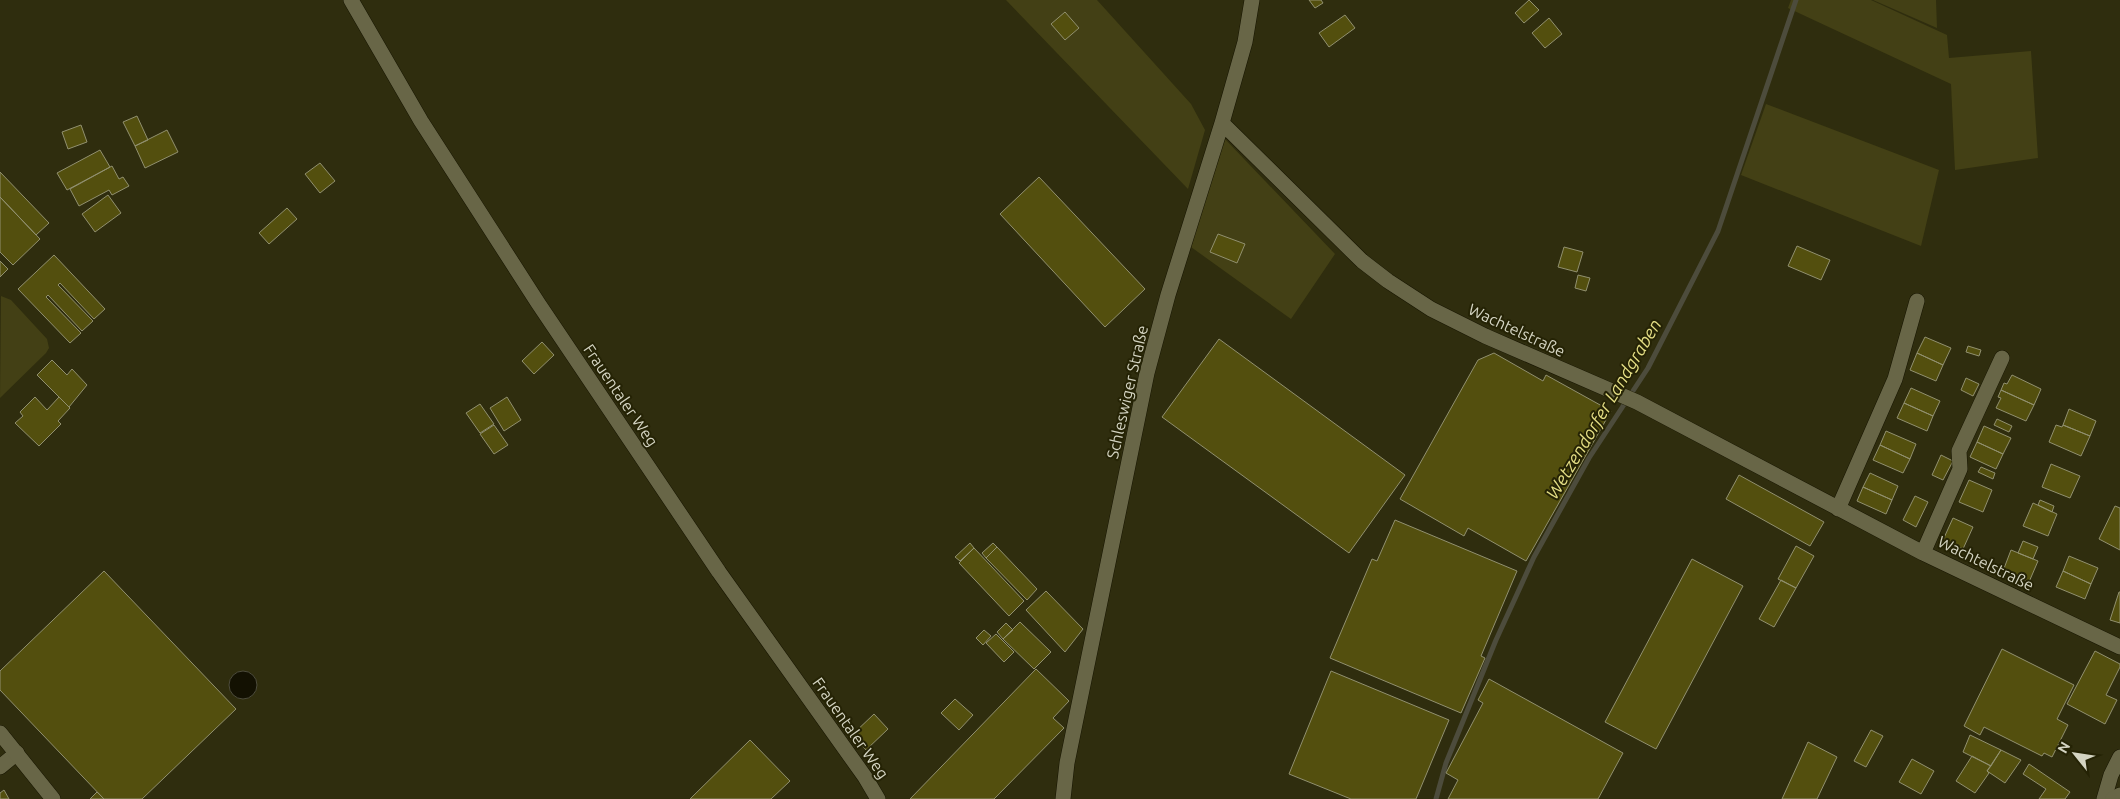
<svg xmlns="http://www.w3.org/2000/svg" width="2120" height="799" font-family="Ubuntu,sans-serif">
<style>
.green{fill:#434015}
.water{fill:#131102;stroke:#4d4c3c}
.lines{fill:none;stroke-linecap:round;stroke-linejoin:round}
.stream{stroke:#4d4c3c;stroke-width:5}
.building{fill:#534f0e;stroke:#91906f}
.minor-casing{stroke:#171500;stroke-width:16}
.tertiary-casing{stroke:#171500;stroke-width:16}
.minor{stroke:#686647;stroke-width:15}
.tertiary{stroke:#686647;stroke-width:15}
.labels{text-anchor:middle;stroke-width:4;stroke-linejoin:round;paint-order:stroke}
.street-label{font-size:16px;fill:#d4d4c2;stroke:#252305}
.water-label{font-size:18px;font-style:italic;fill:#e3dd84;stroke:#252305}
</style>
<rect width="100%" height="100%" fill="#2f2d0e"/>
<!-- green -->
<path class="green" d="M1006,0h91l94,104 14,26 -17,59z
M1791,0h80l76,35 2,23 82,-7 7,107 -83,12 -4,-86 -163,-76z
M1873,0h63l1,28z
M1766,104l173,66 -18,76 -180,-71z
M1224,138l111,116 -44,65 -100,-72z
M1,296l10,4 36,39 2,9 -3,5 -46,45z"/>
<!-- water -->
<path class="water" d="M229 685a14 14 0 1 1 28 0a14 14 0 1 1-28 0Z"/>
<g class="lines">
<!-- stream -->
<path class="stream" d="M1436,799l10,-36 50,-123 38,-83 55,-99 59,-90 70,-137 78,-231"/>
</g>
<!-- building -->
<path class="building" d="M1309,0h12l2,3 -8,5z
M1529,0l10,10 -15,13 -9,-10z
M1065,12l14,16 -14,12 -14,-16z
M1345,15l10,13 -26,19 -10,-14z
M1549,18l13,16 -17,14 -13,-15z
M137,116l11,24 -13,6 -12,-24z
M81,125l6,17 -19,7 -6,-17z
M167,130l11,22 -33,16 -10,-22z
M100,150l10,17 -43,23 -10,-17z
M320,163l15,18 -15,12 -15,-19z
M112,166l7,13 4,-2 6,9 -17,9 -3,-5 -30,16 -9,-17z
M0,172l49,51 -13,12 -36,-38z
M1039,177l106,112 -40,38 -105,-113z
M108,195l13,18 -26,19 -13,-18z
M0,197l40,42 -27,26 -13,-13z
M287,208l10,11 -28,25 -10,-11z
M1218,234l27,10 -8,19 -27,-11z
M1797,246l33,14 -9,20 -33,-14z
M1564,247l19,5 -6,20 -19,-5z
M54,255l51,54 -11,10 -34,-36 -2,2 35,36 -11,10 -34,-36 -2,2 35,36 -11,10 -52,-54z
M0,261l8,8 -8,8z
M1578,275l12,3 -4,13 -11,-3z
M1925,337l26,11 -8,17 -26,-12z
M1219,339l186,136 -56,78 -187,-136z
M542,342l12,13 -20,19 -12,-13z
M1968,346l13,4 -2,6 -13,-4z
M1494,353l49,28 3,-6 65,36 -85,150 -58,-33 -4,8 -64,-37 78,-139z
M1917,353l26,12 -7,16 -26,-11z
M52,360l15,15 5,-6 15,16 -18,22 -32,-32z
M2012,375l29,14 -7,16 -33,-15 3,-7 3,1z
M1966,378l13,6 -6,12 -12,-6z
M1911,388l29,13 -7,15 -29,-13z
M2001,390l33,15 -8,16 -30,-13 5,-10 -3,-1z
M35,397l12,13 12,-13 11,11 -12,13 3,3 -22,22 -24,-23 8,-7 -3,-4z
M507,397l14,23 -17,11 -14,-23z
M1904,403l29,13 -6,15 -30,-13z
M480,404l14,20 -14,9 -14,-20z
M2069,409l27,12 -6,15 -27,-11z
M1997,419l15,7 -3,6 -15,-7z
M494,425l14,20 -14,9 -14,-20z
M2056,425l6,2 1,-2 27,11 -9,20 -32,-14z
M1984,426l27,12 -8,16 -26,-12z
M1886,431l30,13 -6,15 -30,-14z
M1977,442l26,12 -7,15 -26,-12z
M1880,445l30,14 -7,14 -30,-13z
M1941,455l12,6 -10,19 -11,-5z
M2051,464l29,12 -10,22 -28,-11z
M1981,467l14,6 -2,6 -15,-7z
M1870,473l28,13 -6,14 -29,-13z
M1739,475l85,47 -14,24 -84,-47z
M1969,480l23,10 -9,22 -24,-10z
M1863,487l29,13 -6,14 -29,-13z
M1915,496l13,6 -12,25 -13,-7z
M2040,500l14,6 -2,6 -14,-7z
M2033,503l24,11 -9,22 -25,-10z
M2115,506l5,2v42l-21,-11z
M1953,518l20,9 -10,22 -20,-9z
M1395,520l122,51 -36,85 4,2 -24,55 -131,-55 42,-99 5,2z
M2023,541l15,6 -5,12 -15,-6z
M970,543l4,5 -14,13 -5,-4z
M993,543l4,4 -11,11 -4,-5z
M1796,546l18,10 -18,32 -18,-9z
M997,547l40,42 -10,11 -41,-42z
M974,548l50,53 -15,15 -50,-53z
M2011,550l27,11 -9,21 -26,-11z
M2069,556l29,12 -7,16 -28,-13z
M1692,559l51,27 -87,163 -51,-27z
M104,571l132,138 -94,90h-38l-104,-109v-19z
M2063,571l28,13 -6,15 -29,-12z
M1781,580l15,8 -22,39 -15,-8z
M1046,591l37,38 -18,23 -39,-42z
M2119,592h1v31l-10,-3z
M1020,622l31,30 -17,17 -31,-30z
M1006,623l7,7 -10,9 -6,-7z
M984,630l7,6 -8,9 -7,-7z
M996,634l18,18 -10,10 -18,-19z
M2002,649l72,36 -17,34 11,6 -16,32 -8,-4 -2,3 -58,-29 -4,8 -16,-9z
M2095,651l25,13v3l-14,28 11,5 -12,24 -38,-20z
M1036,669l33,32 -16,17 11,10 -70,71h-84z
M1331,671l118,49 -33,79h-65l-62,-25z
M1489,679l134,74 -25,46h-150l10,-19 -12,-7 37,-70 -5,-3z
M955,699l18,16 -14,15 -18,-17z
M874,714l14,15 -22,21 -14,-15z
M1871,730l12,6 -17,31 -12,-6z
M1970,735l31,15 -10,16 -28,-14z
M750,740l40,41 -19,18h-81z
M1808,742l29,15 -20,42h-35z
M2001,750l20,10 -16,23 -18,-12z
M1972,756l19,10 -4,5 2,2 -14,20 -19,-12z
M1912,759l22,12 -13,23 -22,-12z
M2029,764l41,28 -5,7h-26l7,-10 -23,-15z
M4,790l5,9h-9v-6z
M97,792l7,7h-14z"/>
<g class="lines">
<defs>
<path id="minor" d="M351,0l70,121 117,182 181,269 146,205 13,22
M1222,123l140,138 26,20 43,28 54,27 152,66 286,151 197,94
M1838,509l57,-130 22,-78
M1923,553l37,-84 -1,-18 43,-93
M0,767l17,-14
M1063,799l4,-36 80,-390 21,-78 54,-172 23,-81 7,-42
M2104,799l7,-24 9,-18"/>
<path id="tertiary" d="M0,733l53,66
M2113,799l7,-4"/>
</defs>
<!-- minor casing -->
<use href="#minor" class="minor-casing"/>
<!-- tertiary casing -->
<use href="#tertiary" class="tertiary-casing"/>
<!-- minor -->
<use href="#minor" class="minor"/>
<!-- tertiary -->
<use href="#tertiary" class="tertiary"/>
</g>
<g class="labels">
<!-- street labels -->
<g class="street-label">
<text transform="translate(1517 330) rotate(25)" y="6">Wachtelstraße</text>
<text transform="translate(1127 392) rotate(-77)" y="6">Schleswiger Straße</text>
<text transform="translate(621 395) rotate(56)" y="6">Frauentaler Weg</text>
<text transform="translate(1986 563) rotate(26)" y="6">Wachtelstraße</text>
<text transform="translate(851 728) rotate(55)" y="6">Frauentaler Weg</text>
</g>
<!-- water labels -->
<g class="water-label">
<text transform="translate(1604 409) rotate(-59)" y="6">Wetzendorfer Landgraben</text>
</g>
</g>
<!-- north arrow -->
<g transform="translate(2075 754) rotate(300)" stroke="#252305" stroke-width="4" paint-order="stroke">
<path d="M0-4L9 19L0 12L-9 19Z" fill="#d4d4c2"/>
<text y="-8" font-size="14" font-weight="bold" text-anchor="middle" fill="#d4d4c2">N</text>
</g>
</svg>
